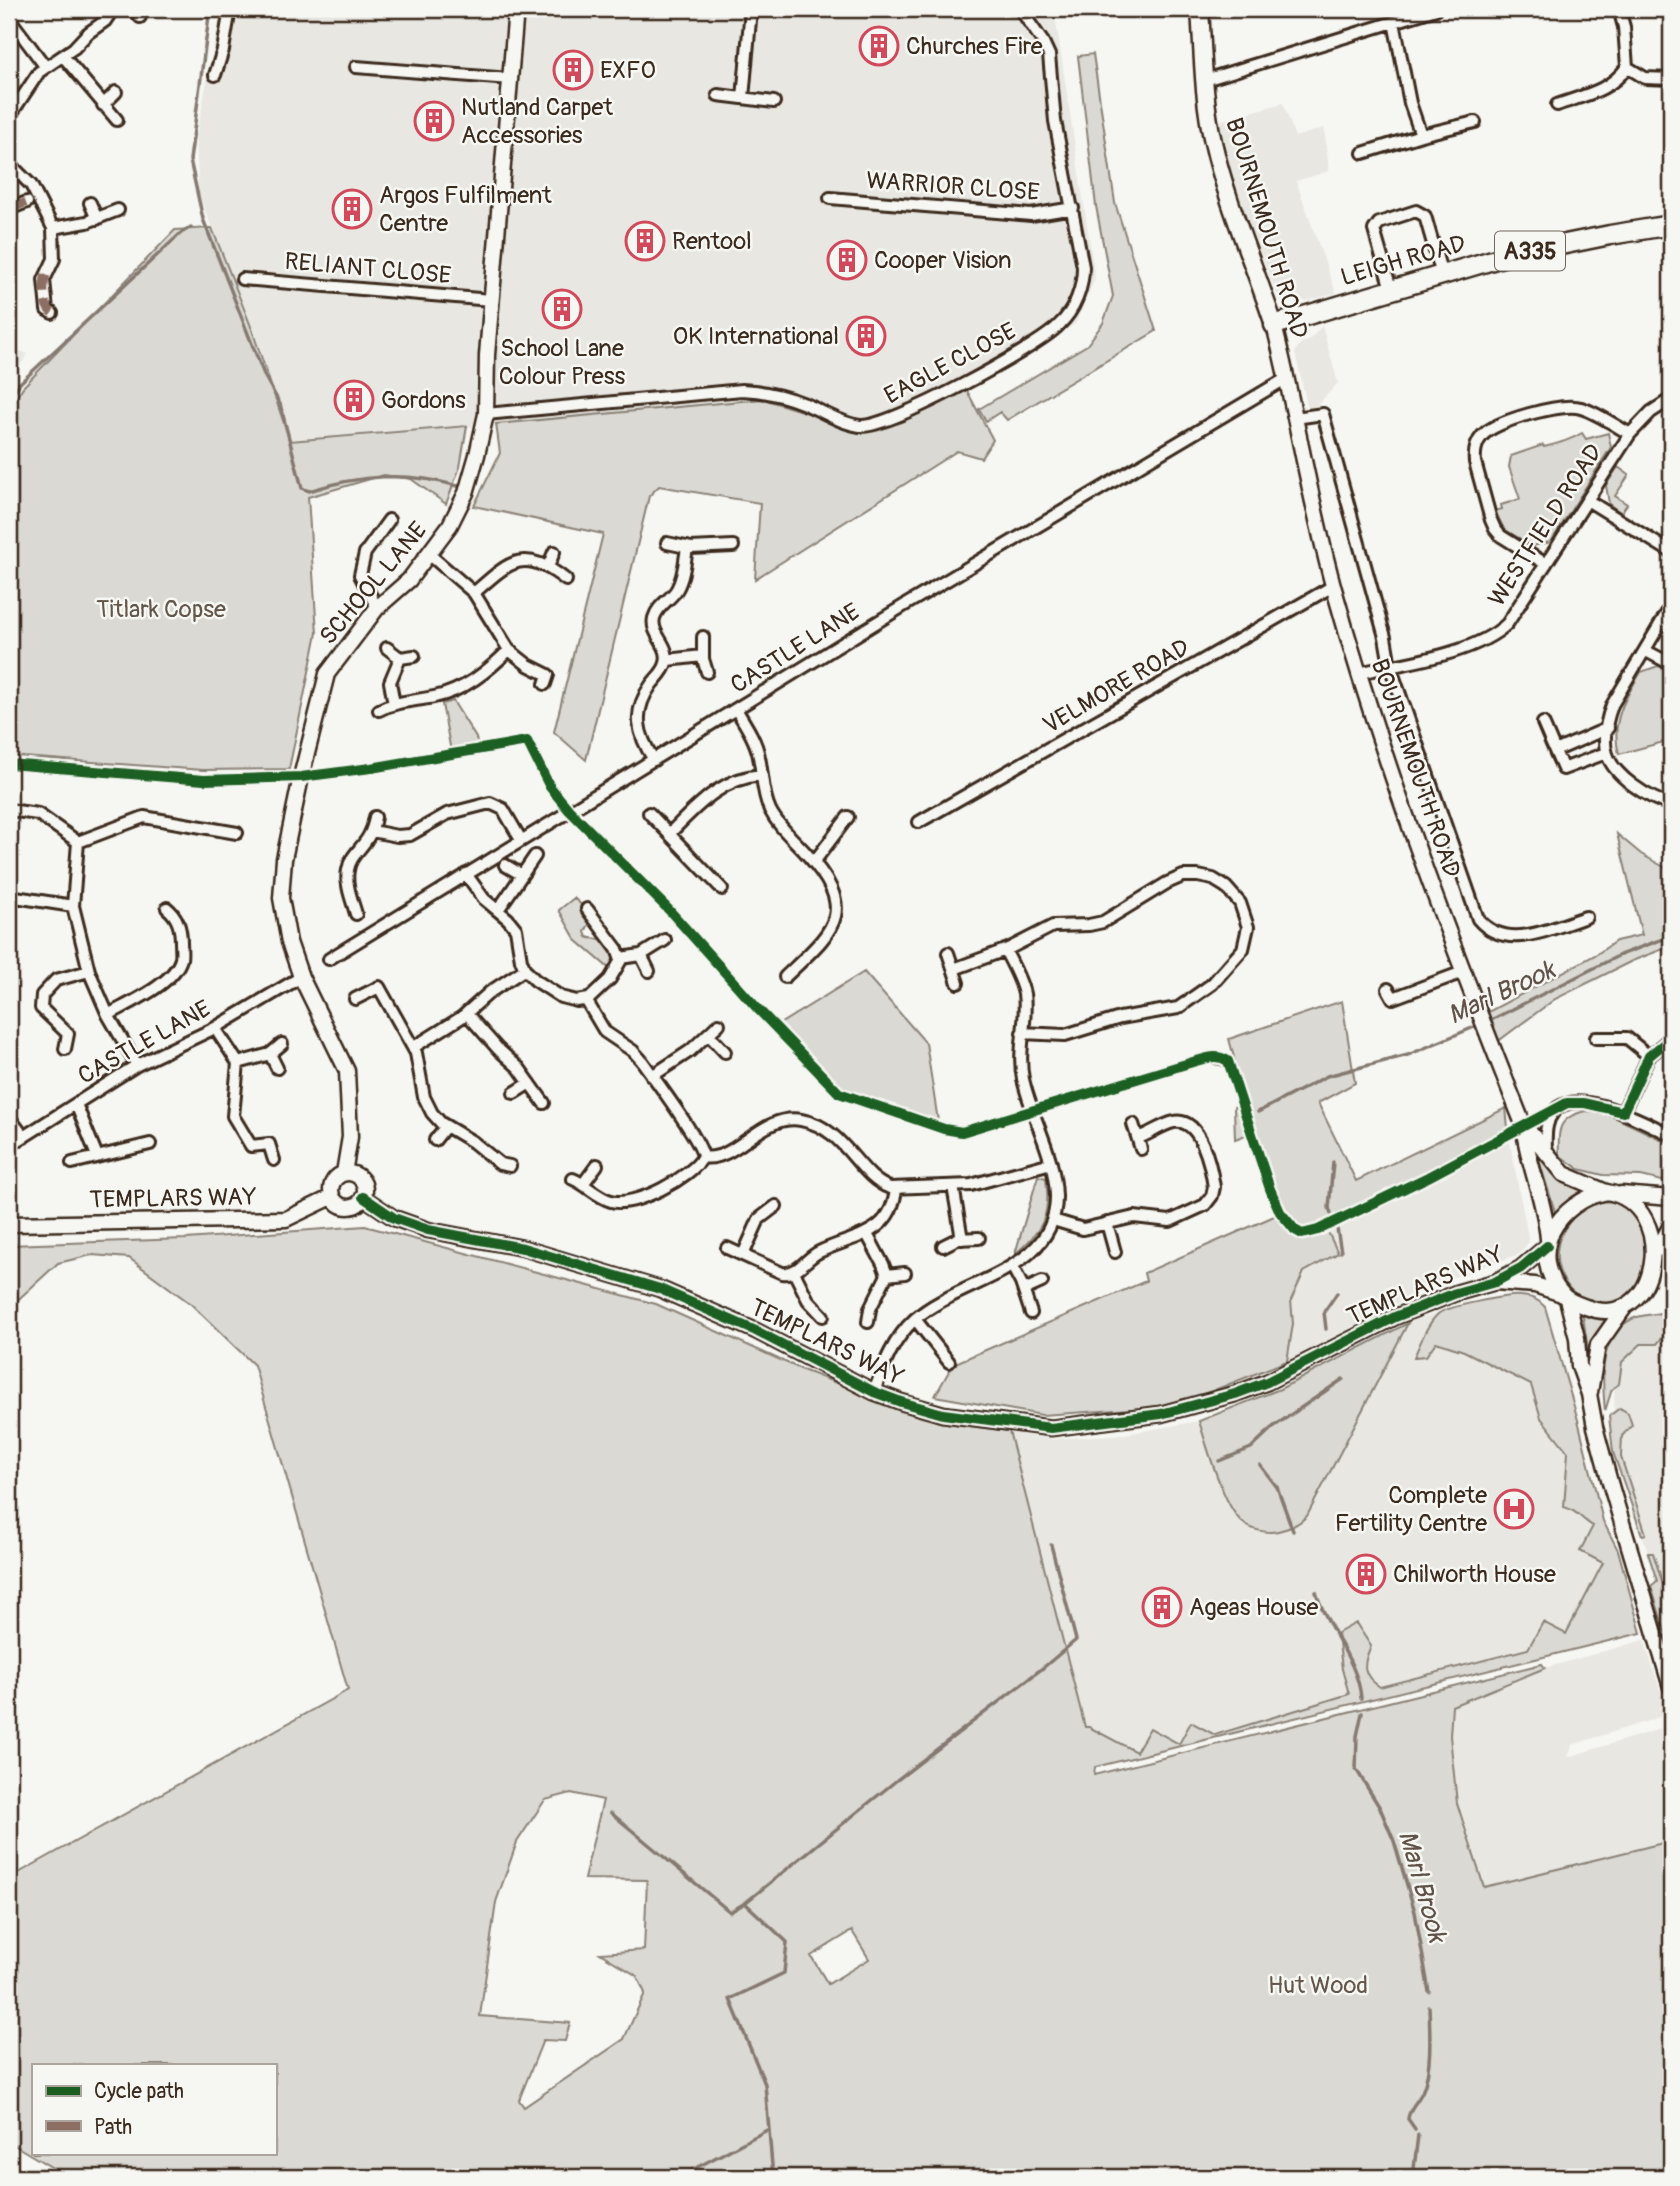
<svg xmlns="http://www.w3.org/2000/svg" width="1680" height="2186" font-family="Pangolin,sans-serif">
<style>
.built{fill:#e8e7e2}
.green{fill:#dad9d3;stroke:#8a8278;stroke-width:2;fill-rule:evenodd}
.lines{fill:none;stroke-linecap:round;stroke-linejoin:round}
.stream{stroke:#857a71;stroke-width:3.5}
.minor-casing{stroke:#3b2a1e;stroke-width:16}
.tertiary-casing{stroke:#3b2a1e;stroke-width:19}
.secondary-casing{stroke:#3b2a1e;stroke-width:21}
.primary-casing{stroke:#3b2a1e;stroke-width:23}
.minor{stroke:#f6f6f2;stroke-width:10}
.tertiary{stroke:#f6f6f2;stroke-width:14}
.secondary{stroke:#f6f6f2;stroke-width:16}
.primary{stroke:#f6f6f2;stroke-width:18}
.quiet{stroke:#8d6e63;stroke-width:9;stroke-dasharray:18 9;stroke-linecap:butt}
.cycleway-casing{stroke:#f6f6f2;stroke-width:15}
.cycleway{stroke:#1b5e20;stroke-width:10}
.labels{text-anchor:middle;stroke-width:5;stroke-linejoin:round;paint-order:stroke}
.shield{fill:#f6f6f2;stroke:#73675e;stroke-width:2}
.shield-label{font-size:23px;font-weight:bold;fill:#3b2a1e}
.poi-label{font-size:24px;fill:#3b2a1e;stroke:#f6f6f2;text-anchor:start}
.street-label{font-size:24px;fill:#3b2a1e;stroke:#f6f6f2}
.park-label{font-size:24px;fill:#63564b;stroke:#f6f6f2}
.water-label{font-size:26px;font-style:italic;fill:#605248;stroke:#f6f6f2}
</style>
<rect width="100%" height="100%" fill="#f6f6f2"/>
<filter id="ink" filterUnits="userSpaceOnUse"><feTurbulence type="fractalNoise" baseFrequency=".0143" numOctaves="2"/><feDisplacementMap in="SourceGraphic" scale="14" xChannelSelector="R" yChannelSelector="G"/><feConvolveMatrix kernelMatrix="1 2 1 2 8 2 1 2 1" color-interpolation-filters="sRGB"/></filter>
<g filter="url(#ink)">
<!-- built -->
<path class="built" d="M221,9h833l41,269 -20,46 -109,65 -81,37 -23,4 -348,-7 -224,18 -40,-117 -51,-129 -3,-57z
M1283,103l12,34 29,-9 5,43 -33,10 40,112 -29,8 -24,1 -6,-8 -54,-135 -7,-37z
M1322,326l16,57 -29,31 -14,-62 6,-9 7,-2z
M9,347l19,7 -19,27z
M1509,1138l20,104 -10,12 -87,31 -145,76 6,-37 -2,-24 13,-28 34,-20 -13,-24z
M1520,1295l18,4 7,8 33,113 25,101 15,29 23,83 -546,134 -86,-336 43,8 74,-5 73,-13 81,-32 128,-66 31,-11 59,-15z
M1671,1318v304l-58,-176 2,-72 13,-19z
M1644,1640l18,56 -2,21 -88,28 -4,12 99,-30 4,13v101l-188,46 -26,-84 -7,-67 2,-30 93,-38z"/>
<!-- green -->
<path class="green" d="M1093,54l22,149 41,128 -149,89 -7,-8 -14,9 -7,-12 108,-64 16,-22 10,-27 -17,-90 -18,-150z
M212,228l38,96 40,117 177,-15 -7,41 -14,37 -35,-25 -27,-4 -76,22 9,136 -28,136 -86,1 -194,-14v-348l14,-21 152,-157z
M966,389l27,51 -12,18 -24,-7 -202,128 5,-76 -101,-17 -10,10 -63,264 -32,-28 49,-198 -129,-28 26,-53 -4,-29 267,-25 96,30 26,-3z
M1582,433l4,6 22,-6 3,14 -60,95 -19,4 -28,-17 -9,-18 7,-2 -1,-4 19,-6 -11,-32 2,-11 32,-11 1,2c15,-4 27,-7 38,-14z
M1618,467l11,8 -14,21 12,8 -6,9 -12,-9 -3,-19z
M1658,666l13,5v69l-52,14c-9,-32 6,-56 22,-82z
M453,701l23,37 2,9 -27,4 -9,-47z
M1617,834l24,20 30,17v75l-39,15 -77,38 -58,43 -9,-30 109,-58 19,-13 26,-6z
M574,898l11,10 5,14 -5,10 2,5c6,3 10,0 16,3 12,5 12,20 8,30l-35,-30 -17,-30z
M864,972l62,71 12,78 -97,-30 -63,-66z
M1342,1001l13,82 -37,20 38,78 150,-73 3,30 -183,90 12,25 -34,19 -13,28 2,24 -6,37 -100,40 -41,7 -104,7 -107,-19 18,-32 193,-83 -2,-8 135,-59 -9,-25 -41,-150z
M1216,1057l7,4 5,6 21,67 -14,5 -1,-32 4,-2 -14,-39 -15,-3 -49,15 -1,-4z
M1586,1111l20,2 65,31v39l-30,-7 -38,-1 -24,-6 -20,-14c-1,-26 -1,-38 27,-44z
M1534,1144l50,46 -11,6 -17,19z
M1038,1176l8,2c5,37 -3,53 -31,76z
M1625,1201l19,18 9,43 -27,40c-8,1 -19,4 -27,3 -28,-5 -47,-33 -41,-60 3,-18 20,-32 32,-43z
M365,1226l291,78 149,67 134,51 70,9 76,296h4l47,25 14,-24 29,16 12,-22 24,13 134,-41 -7,-25 -4,-36 18,-10 15,23c-9,19 -9,29 9,41l148,-38 15,-27 23,12 37,-71 -23,-12 13,-25c-11,-6 -16,-16 -29,-19l4,-55 -27,-34 -10,-33 -67,-34 -28,-9 -10,14 -12,1c7,-14 12,-32 24,-43 7,-7 71,-20 83,-18 11,1 17,3 24,11l33,113 25,101 15,29 23,83 -546,134 -1,8 448,-111 3,4 -93,38 -2,30 7,67 27,84 187,-46v336h-1603l-59,-35v-272l4,6 335,-186 -94,-325 -63,-61 -62,-46 -37,-3 -34,8 -49,45v-63l177,-6zM571,1793l32,7 -19,79 63,1 -3,70 -44,3 37,23 8,17 -21,46 -100,68 -5,-7 24,-60 22,1 5,-18 -90,-7 16,-114 21,-60 28,-42zM852,1931l17,28 -41,25 -17,-28zM33,2065h242v88h-242z
M1582,1310l13,6 16,1 -21,46z
M1660,1313l10,4 1,10 -14,17h-16l-19,18 -3,22 -7,5 -7,22c-3,-31 -7,-75 27,-92 8,-4 19,-4 28,-6z
M1408,1323l-101,193c-9,9 -17,12 -29,15 -11,3 -27,-1 -36,-9 -19,-17 -35,-76 -43,-101l81,-32z
M1620,1408l8,5 4,12 -10,11 -1,21 25,77 -4,1 -29,-83 -4,-36z
M1648,1553h5l18,56v42l-20,-65 6,-5z"/>
<g class="lines">
<!-- stream -->
<path class="stream" d="M210,9l-20,151 13,59 62,158 15,27 22,84 7,3c51,-16 96,-20 149,-5
M9,400l11,-17 161,-150 10,-6
M1487,1022l133,-67 51,-19
M1258,1112l69,-36 81,-21 71,-30
M1333,1162l-4,46 8,21 4,23
M1326,1329l-2,-17 13,-19
M1219,1461l32,-13 22,-21 70,-48
M1260,1465l17,22 16,44
M1316,1592c10,36 42,68 45,106
M1362,1713l-5,23 -1,33 24,39 14,33 21,71 14,80
M611,1813l119,99 15,-9
M1415,2129l-7,-10c1,-12 11,-18 15,-29 9,-22 7,-59 6,-83
M679,2177l90,-48
M773,2177l-8,-93 -35,-85 54,-26 3,-31 -42,-39 152,-123 147,-113 32,-27 -25,-95
M1413,2177l5,-42"/>
<defs>
<path id="minor" d="M134,9l6,8
M1619,9l5,18 3,40 18,11 26,1
M9,18l36,48
M63,56l54,64
M356,67l154,12
M215,75l8,-25 7,-41
M1205,80l231,-71
M718,95l56,7
M743,98l8,-89
M103,105l13,-13
M1557,105c27,-10 52,-13 70,-38
M9,117l30,-45 35,-24 14,-15 17,-12 8,-12
M1421,135l54,-13
M1363,153l58,-18 -11,-32 -16,-81
M9,163l22,22 22,43 1,31 -10,21 3,30 5,3
M830,198l201,17 42,-7
M90,203l7,16
M9,209l18,-7
M53,228l34,-6 31,-12
M242,279l249,21
M1391,289l-17,-59 5,-7 37,-12 9,5 17,59
M486,414l256,-24c21,1 43,6 63,14 17,7 35,19 55,22 28,3 177,-78 199,-101 16,-15 24,-37 24,-58l-28,-146 -6,-66 -6,-13 -23,-33
M1295,418l28,-4 62,223 5,29 88,253c29,34 73,9 108,-2
M1587,500l84,52
M667,543l24,5 42,-2
M430,555l44,38 35,57 19,15 20,10 -3,9
M1546,564l-45,-28 -6,-7 -4,-9 -16,-58c-1,-10 0,-18 7,-26 12,-15 80,-34 99,-28 17,5 33,17 49,26
M548,567l6,-15
M474,593c35,-31 49,-47 92,-13
M1671,606l-59,99c-5,14 -10,34 -5,49 7,23 43,45 64,51
M377,608l-17,-33 5,-22 24,-33
M703,637v22l4,13
M387,648l13,10 14,-2
M1646,651l25,13
M667,660l36,-4
M1359,673c44,-10 115,-18 148,-49l123,-190 21,-22 20,-13
M394,704l-4,-22 10,-24
M736,709c9,15 20,31 23,48 4,18 3,36 11,53 8,16 22,28 34,41 56,61 31,78 -19,126
M379,710c17,-9 36,-9 55,-13 30,-6 54,-26 75,-47
M1543,723l12,28
M1606,753l-43,16 -8,-18 53,-23
M654,760c-17,-26 -22,-48 -3,-75 5,-7 13,-13 15,-22 5,-18 -16,-28 -12,-45 4,-14 17,-18 23,-29 7,-12 8,-29 10,-42
M9,810l29,4 40,28
M649,813l73,76
M919,822l414,-236
M372,831l25,5 13,-1 37,-21 43,-11 13,6 18,31
M669,834c27,-27 52,-56 92,-59
M78,842l-5,64 16,65 19,44 29,50
M78,842l66,-25 93,16
M814,862l34,-45
M505,865l17,10
M466,874l18,25 24,20 8,10 5,31 4,10 10,10 26,17 16,4 12,-2 21,-20 11,-19 -4,-11 -30,-40
M9,896l64,10
M498,910l37,-54
M356,914c-4,-14 -11,-30 -8,-44 3,-20 23,-24 27,-53
M948,953l10,30
M641,955l8,16
M621,958l20,-3 24,-15
M329,959l576,-354 382,-227
M954,969l54,-20 45,-23 36,-1 14,-3 64,-39 16,-7h15l15,3 13,8 14,16 8,24 -5,22 -31,35 -34,24 -58,10 -55,17 -43,-2
M1388,989l5,9 70,-26
M355,999l24,-12 37,66 8,44 8,16 9,10 32,19 27,22 10,2
M586,1000l19,32 28,19 9,10c12,17 60,81 61,96
M467,1014l31,35 21,19 25,35
M108,1015c21,-12 66,-31 73,-56 1,-5 0,-12 0,-17 0,-14 -3,-25 -14,-34
M215,1028l23,35 -5,53 18,30 18,-2 5,16
M708,1034l17,18
M1596,1038h31l22,18
M414,1047l48,-30 28,-25 35,-23
M65,1049l3,-15 -27,-26 1,-13 14,-15 33,-9
M270,1054l7,14
M238,1063l32,-9 12,-10
M652,1076l38,-25 29,-27
M514,1093l16,-10
M76,1104l21,52
M1623,1112l26,-56 22,-18
M9,1117l15,20
M1133,1124l8,25
M435,1140l11,-14
M9,1146l128,-81 78,-37 86,-51
M1546,1153c0,-8 -1,-18 1,-27 10,-52 98,-4 124,9
M703,1157c33,6 58,-44 98,-37 45,8 56,56 89,68l81,-3 80,-22
M72,1163l78,-19
M573,1179c14,6 24,18 38,22 24,7 80,-24 92,-44
M583,1184l14,-19
M953,1186l9,53
M1053,1220l30,9 51,-12 36,4 35,-16 7,-9 2,-9c-3,-20 -13,-70 -40,-65 -13,3 -24,12 -36,16
M1107,1223l8,29
M867,1234l16,30 4,11 -17,34 -2,13
M943,1246l14,-7 22,-1
M727,1248l55,25c16,2 24,-15 37,-21 35,-17 72,-16 77,-63
M743,1255l16,-36 17,-13
M1012,1266l9,17 10,30
M794,1272l14,28 15,16
M887,1275l18,-2
M1024,1290l18,-8
M915,1319l34,43
M874,1392c10,-28 19,-53 41,-73 45,-40 142,-47 141,-123 -1,-41 -24,-77 -33,-117 -6,-29 5,-57 1,-85 -3,-15 -12,-30 -19,-44"/>
<path id="tertiary" d="M1274,325c22,87 36,177 60,264 51,182 119,359 189,535 4,39 22,76 25,115
M1523,1124l41,50 42,18
M344,1173l6,-36 -3,-66 -46,-94 -12,-35 -8,-44 3,-39 17,-82 26,-103 50,-66 32,-28 41,-55 16,-32 11,-38 9,-41 1,-59 29,-346
M331 1190a17 17 0 1 1 34 0a17 17 0 1 1-34 0Z
M1607,1192c73,13 53,143 -21,115 -8,-3 -18,-6 -23,-12 -38,-42 -5,-94 44,-103z
M1621,1194l50,4
M363,1197l31,21 34,12 95,18 137,41 96,42 118,61 27,10 42,12 108,14 110,-14 74,-20 32,-12 128,-65 61,-24 39,-11 26,-14 26,-22
M9,1224l277,-5 46,-22
M1658,1249l13,-24
M1495,1282l40,3 27,9
M1567,1299l10,39 2,28 10,28 6,33 16,59 60,201
M1590,1392l8,-47 26,-37"/>
<path id="secondary" d="M1200,9c3,44 3,90 13,133 14,62 41,122 61,183"/>
<path id="primary" d="M1274,325l232,-69 104,-21 61,-10"/>
</defs>
<!-- minor casing -->
<use href="#minor" class="minor-casing"/>
<!-- tertiary casing -->
<use href="#tertiary" class="tertiary-casing"/>
<!-- secondary casing -->
<use href="#secondary" class="secondary-casing"/>
<!-- primary casing -->
<use href="#primary" class="primary-casing"/>
<!-- minor -->
<use href="#minor" class="minor"/>
<!-- tertiary -->
<use href="#tertiary" class="tertiary"/>
<!-- secondary -->
<use href="#secondary" class="secondary"/>
<!-- primary -->
<use href="#primary" class="primary"/>
<!-- quiet -->
<path class="quiet" d="M9,209l18,-7
M46,275c-4,10 -3,31 6,38"/>
<defs>
<path id="cycleway" d="M9,764l195,16 97,-3 70,-9 156,-27 23,46 19,23 100,100 87,97 83,86 105,36 18,3 234,-71c12,-3 21,-7 32,0l42,128 10,23 15,18 7,4 16,-4 110,-53 139,-74h17l39,9 26,-56 22,-18
M363,1197l31,21 34,12 95,18 137,41 96,42 118,61 27,10 42,12 108,14 110,-14 74,-20 32,-12 128,-65 61,-24 39,-11 26,-14 26,-22"/>
</defs>
<!-- cycleway casing -->
<use href="#cycleway" class="cycleway-casing"/>
<!-- cycleway -->
<use href="#cycleway" class="cycleway"/>
</g>
</g>
<!-- icons -->
<defs>
<symbol id="building-ring" viewBox="-11 -11 22 22"><circle r="9.5" fill="#f6f6f2" stroke="#d1495b" stroke-width="1.5"/><path d="M-4-6H4V6H1V3H-1V6H-4ZM-2.5-4.3h1.7v1.8h-1.7ZM.8-4.3h1.7v1.8H.8ZM-2.5-1h1.7V.8h-1.7ZM.8-1h1.7V.8H.8Z" fill="#d1495b"/></symbol>
<symbol id="hospital-ring" viewBox="-11 -11 22 22"><circle r="9.5" fill="#f6f6f2" stroke="#d1495b" stroke-width="1.5"/><path d="M-5-5h3v3.5h4V-5h3V5h-3V1.5h-4V5h-3Z" fill="#d1495b"/></symbol>
</defs>
<g fill-rule="evenodd">
<use href="#building-ring" x="857" y="24" width="44" height="44"/>
<use href="#building-ring" x="551" y="48" width="44" height="44"/>
<use href="#building-ring" x="412" y="99" width="44" height="44"/>
<use href="#building-ring" x="330" y="187" width="44" height="44"/>
<use href="#building-ring" x="623" y="219" width="44" height="44"/>
<use href="#building-ring" x="825" y="238" width="44" height="44"/>
<use href="#building-ring" x="540" y="287" width="44" height="44"/>
<use href="#building-ring" x="844" y="314" width="44" height="44"/>
<use href="#building-ring" x="332" y="378" width="44" height="44"/>
<use href="#hospital-ring" x="1492" y="1487" width="44" height="44"/>
<use href="#building-ring" x="1344" y="1552" width="44" height="44"/>
<use href="#building-ring" x="1140" y="1585" width="44" height="44"/>
</g>
<g class="labels">
<!-- shield labels -->
<rect class="shield" x="1495" y="231.5" width="70" height="39" rx="5"/>
<g class="shield-label">
<text x="1530" y="259">A335</text>
</g>
<!-- poi labels -->
<g class="poi-label">
<text x="906" y="54">Churches Fire</text>
<text x="600" y="78">EXFO</text>
<text x="461" y="115">Nutland Carpet<tspan x="461" dy="28">Accessories</tspan></text>
<text x="379" y="203">Argos Fulfilment<tspan x="379" dy="28">Centre</tspan></text>
<text x="672" y="249">Rentool</text>
<text x="874" y="268">Cooper Vision</text>
<text x="839" y="344" text-anchor="end">OK International</text>
<text x="562" y="356" text-anchor="middle">School Lane<tspan x="562" dy="28">Colour Press</tspan></text>
<text x="381" y="408">Gordons</text>
<text x="1487" y="1503" text-anchor="end">Complete<tspan x="1487" dy="28">Fertility Centre</tspan></text>
<text x="1393" y="1582">Chilworth House</text>
<text x="1189" y="1615">Ageas House</text>
</g>
<!-- street labels -->
<g class="street-label">
<text transform="translate(953 186) rotate(4)" y="8">WARRIOR CLOSE</text>
<text transform="translate(1267 228) rotate(73)" y="8">BOURNEMOUTH ROAD</text>
<text transform="translate(1403 260) rotate(-16)" y="8">LEIGH ROAD</text>
<text transform="translate(368 268) rotate(5)" y="8">RELIANT CLOSE</text>
<text transform="translate(950 363) rotate(-28)" y="8">EAGLE CLOSE</text>
<text transform="translate(1545 525) rotate(-57)" y="8">WESTFIELD ROAD</text>
<text transform="translate(373 583) rotate(-50)" y="8">SCHOOL LANE</text>
<text transform="translate(795 648) rotate(-32)" y="8">CASTLE LANE</text>
<text transform="translate(1116 686) rotate(-30)" y="8">VELMORE ROAD</text>
<text transform="translate(1416 768) rotate(71)" y="8">BOURNEMOUTH ROAD</text>
<text transform="translate(144 1042) rotate(-29)" y="8">CASTLE LANE</text>
<text transform="translate(173 1198) rotate(-1)" y="8">TEMPLARS WAY</text>
<text transform="translate(1425 1285) rotate(-23)" y="8">TEMPLARS WAY</text>
<text transform="translate(827 1342) rotate(26)" y="8">TEMPLARS WAY</text>
</g>
<!-- park labels -->
<g class="park-label">
<text x="161" y="617">Titlark Copse</text>
<text x="1318" y="1993">Hut Wood</text>
</g>
<!-- water labels -->
<g class="water-label">
<text transform="translate(1501 992) rotate(-25)" y="9">Marl Brook</text>
<text transform="translate(1423 1886) rotate(74)" y="9">Marl Brook</text>
</g>
</g>
<!-- margin -->
<rect width="1680" height="2186" fill="none" stroke="#f6f6f2" stroke-width="35"/>
<rect x="18" y="18" width="1645" height="2151" fill="none" stroke="#3b2a1e" stroke-width="2.5" filter="url(#ink)"/>
<!-- legend -->
<rect x="32" y="2064" width="245" height="91" fill="#f6f6f2" stroke="#aba49d" stroke-width="2"/>
<rect x="46" y="2086" width="35" height="10" fill="#1b5e20" stroke="#aba49d" stroke-width="2"/>
<text x="94" y="2098" font-size="21" fill="#3b2a1e">Cycle path</text>
<rect x="46" y="2121" width="35" height="10" fill="#8d6e63" stroke="#aba49d" stroke-width="2"/>
<text x="94" y="2134" font-size="21" fill="#3b2a1e">Path</text>
</svg>
